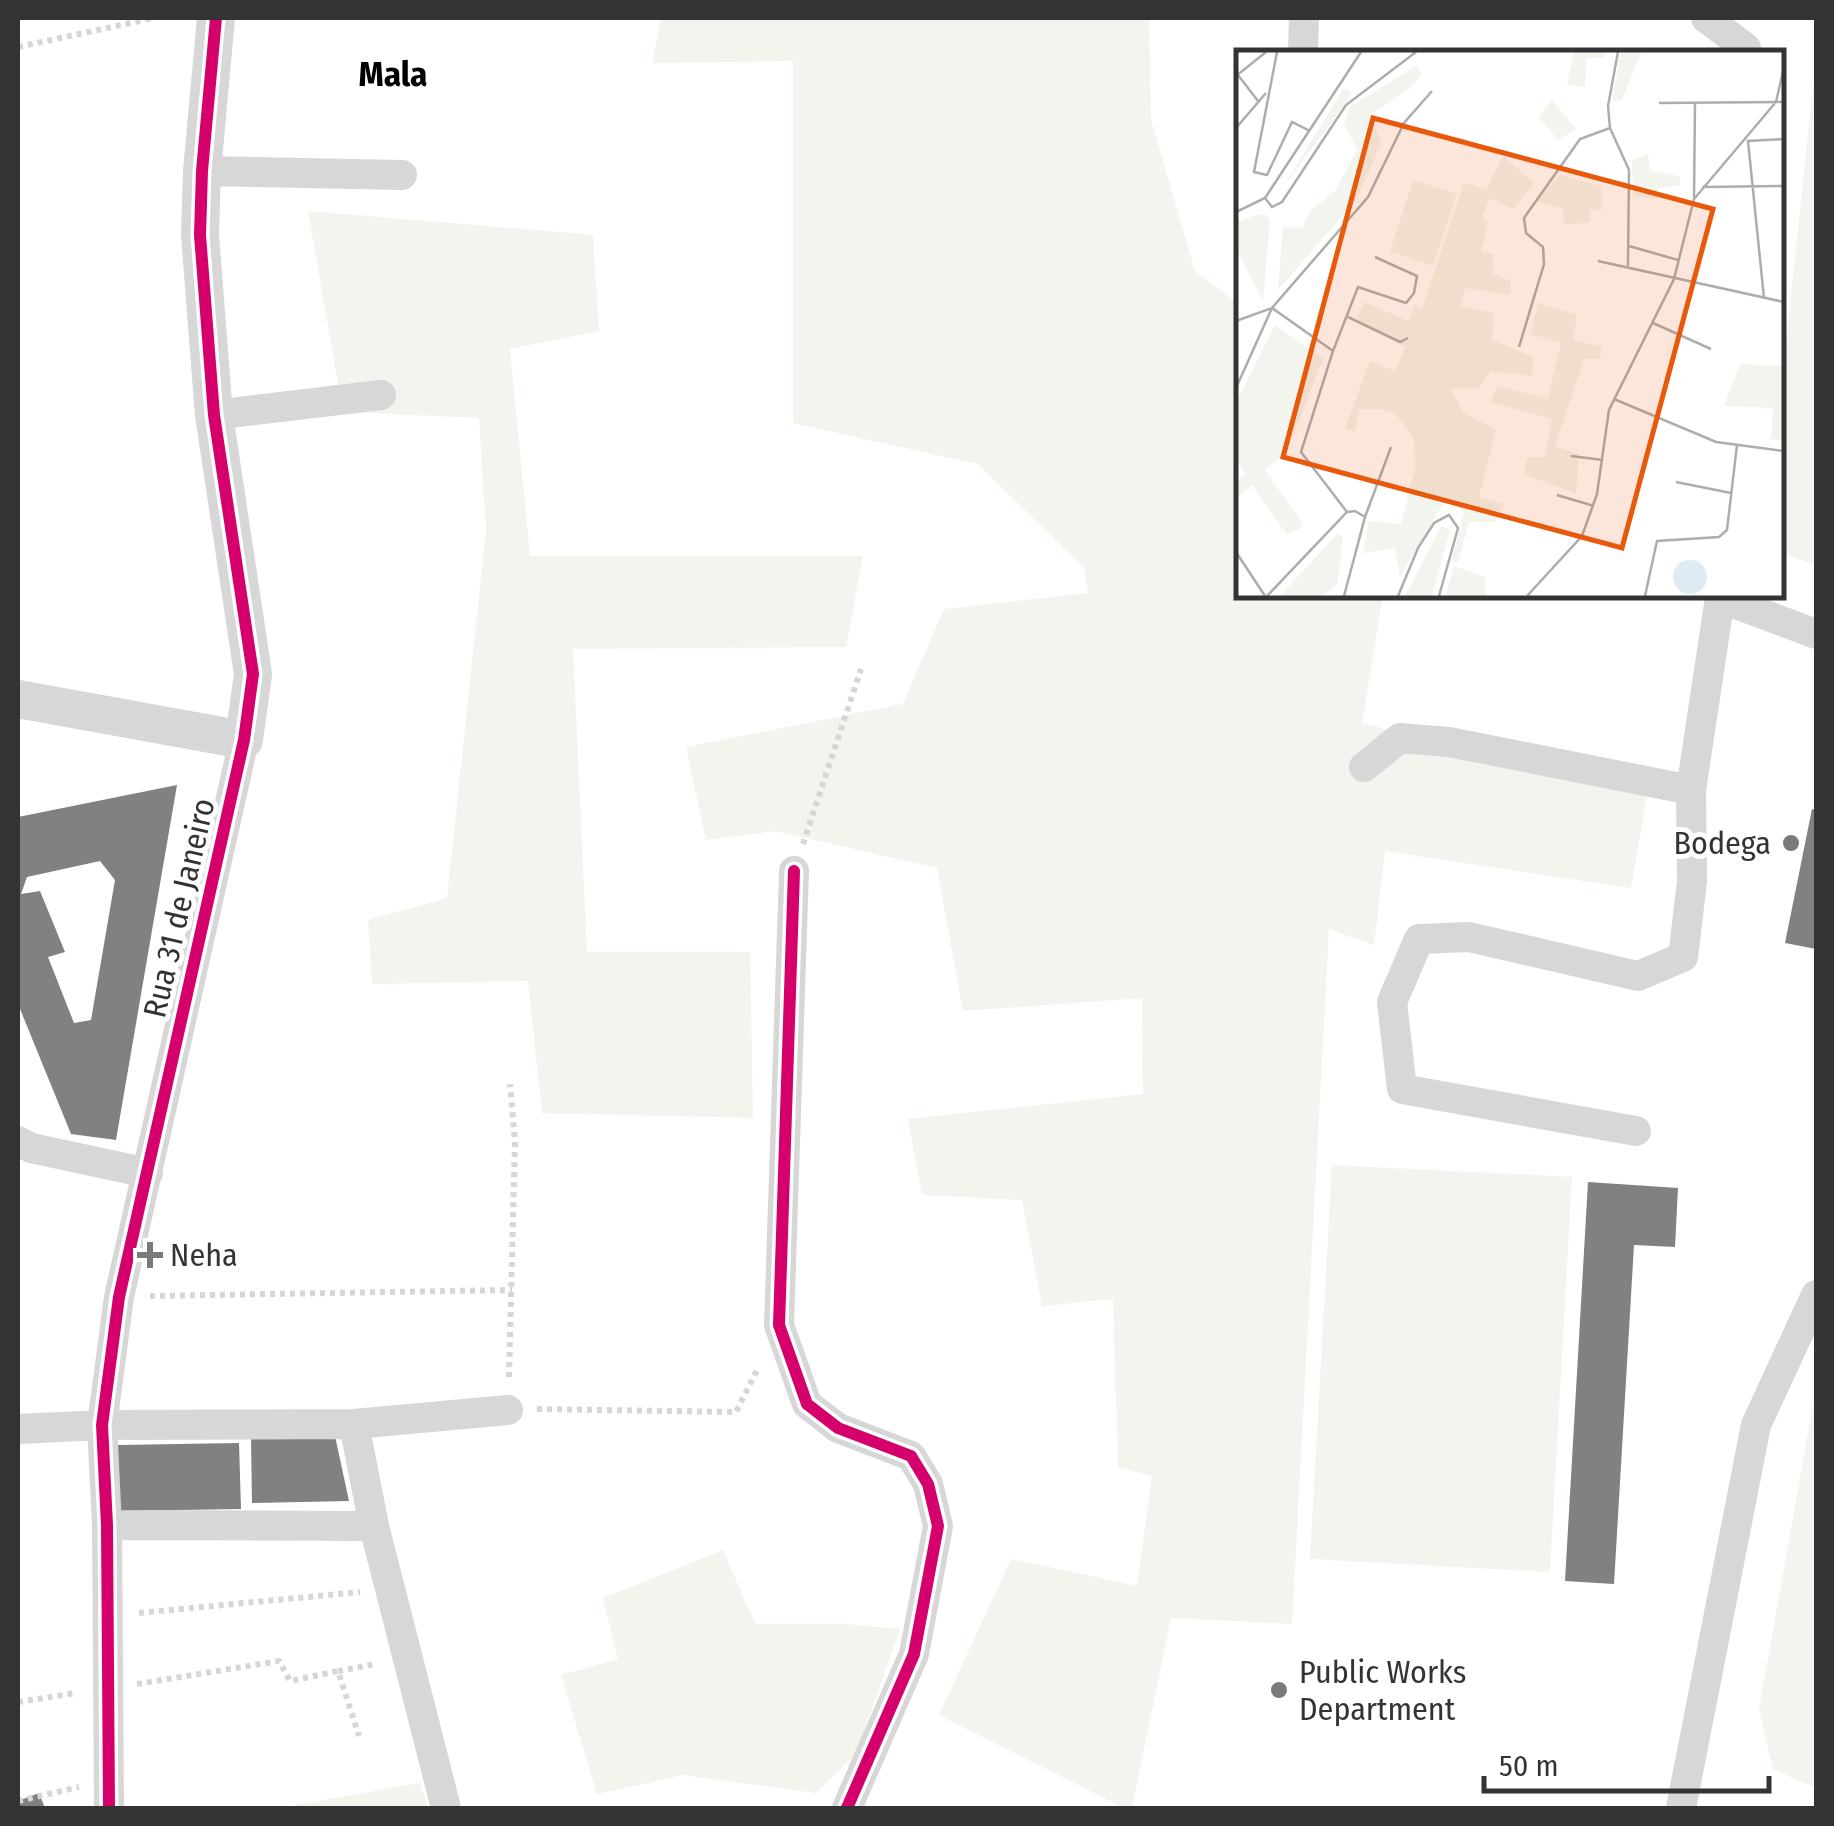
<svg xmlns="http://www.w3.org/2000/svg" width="1834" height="1826" font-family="'Fira Sans Condensed',sans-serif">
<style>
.green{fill:#f1f5ed}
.building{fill:#818181;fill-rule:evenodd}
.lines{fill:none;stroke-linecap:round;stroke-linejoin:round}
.path{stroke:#d6d6d6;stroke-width:6;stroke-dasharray:5 5;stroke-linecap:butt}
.minor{stroke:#d7d7d7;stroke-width:30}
.tertiary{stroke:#d7d7d7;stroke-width:38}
.cycleway-casing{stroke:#fff;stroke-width:19}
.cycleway{stroke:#d6006c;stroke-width:12}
.poi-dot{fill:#7a7a7a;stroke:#fff;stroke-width:4}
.labels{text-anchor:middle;stroke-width:10;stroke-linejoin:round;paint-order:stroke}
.poi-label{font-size:32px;fill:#333;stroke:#fff;text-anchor:start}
.street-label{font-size:32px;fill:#333;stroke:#fff}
.neighbourhood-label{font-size:35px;font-weight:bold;fill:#000;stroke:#fff}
.inset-road{fill:none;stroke:#adadad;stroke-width:2.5}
.view{fill:#e8590c;fill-opacity:0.15;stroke:#e8590c;stroke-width:5}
.inset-edge{fill:none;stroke:#333;stroke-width:5}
</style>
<rect width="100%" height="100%" fill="#fff"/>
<!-- green -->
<path class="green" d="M661,18h488l2,102 44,151 44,33v291h144l-21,128 285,73 -16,92 -246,-37 -11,94 -45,-16 -37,695 -121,-6 -39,190h-8l-185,-93 72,-156 126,27 15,-110 -34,-9 -5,-168 -71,7 -20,-106 -100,-5 -14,-76 235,-25 -1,-96 -179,13 -26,-143 -161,-37 -70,9 -20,-93 217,-43 41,-95 144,-16 -4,-25 -106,-104 -185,-41v-362l-141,2z
M1816,59v506l-34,-12v-172z
M308,211l285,24 6,96 -89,18 20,207h333l-17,91 -273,2 14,303h163l3,166 -211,-5 -14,-132 -156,3 -4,-64 79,-22 39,-368 -7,-112 -136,-6z
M1332,1165l240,12 -22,395 -240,-13z
M1816,1388v400l-43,-19 -14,-60z
M723,1550l32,74h90l55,5 -44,125 -40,39 -133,-18 -86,19 -36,-119 57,-16 -15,-61z
M420,1783l8,25h-132l-1,-3z"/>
<!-- building -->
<path class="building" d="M177,785l-61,355 -45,-6 -53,-130v-187zM100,861l15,19 -24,140 -17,3 -26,-66 17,-5 -25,-61 -19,3 6,-17z
M1812,809l4,1v139l-31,-6z
M1588,1182l90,6 -3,59 -41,-2 -20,339 -49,-3z
M335,1436l14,65 -97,2 -1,-66z
M239,1443l2,66 -122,2 -1,-66z
M39,1793l6,15h-27v-7z"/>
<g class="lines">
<!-- path -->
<path class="path" d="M18,47l136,-29
M803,844l58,-175
M150,1296l362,-6
M509,1377l6,-235 -5,-58
M537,1409l199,3 22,-44
M139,1613l221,-21
M338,1671l38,-7
M137,1684l142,-23 11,20 48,-10 21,65
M18,1702l58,-9
M18,1801l61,-14"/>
<!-- minor -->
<path class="minor" d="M1706,18l40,30v4
M1303,52l1,-34
M202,171l200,4
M214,415l167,-20
M1720,595v3l96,36
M1364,767l36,-29 49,4 242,48
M794,871l-15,454 28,79 31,24 73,28 17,28 10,42 -24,128 -67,154
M1636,1131l-234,-42 -10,-87 27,-63 50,-2 169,39 45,-19 9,-76 -1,-91 29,-192
M18,1141l13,7 117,25
M354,1424l20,102 72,282
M18,1429l84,-4 252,-1 154,-14
M107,1525l267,1
M109,1808l-2,-283 -5,-100 17,-128 125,-557
M1681,1808l75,-383 60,-130"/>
<!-- tertiary -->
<path class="tertiary" d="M18,699l226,41 9,-66 -39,-259 -14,-180 2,-64 14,-153"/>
<defs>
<path id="cycleway" d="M794,871l-15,454 28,79 31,24 73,28 17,28 10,42 -24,128 -67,154
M109,1808l-2,-283 -5,-100 17,-128 125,-557 9,-66 -39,-259 -14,-180 2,-64 14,-153"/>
</defs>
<!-- cycleway casing -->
<use href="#cycleway" class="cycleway-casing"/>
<!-- cycleway -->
<use href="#cycleway" class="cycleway"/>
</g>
<!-- markers -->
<g class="poi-dot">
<circle cx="1791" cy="843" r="10"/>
<path d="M145 1240h10v10h10v10h-10v10h-10v-10h-10v-10h10z"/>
<circle cx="1279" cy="1690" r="10"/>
</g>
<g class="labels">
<!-- poi labels -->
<g class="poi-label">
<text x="1771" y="854" text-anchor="end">Bodega</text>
<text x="170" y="1266">Neha</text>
<text x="1299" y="1683">Public Works<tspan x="1299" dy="37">Department</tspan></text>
</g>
<!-- street labels -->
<g class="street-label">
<text transform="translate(179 908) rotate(-77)" y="11">Rua 31 de Janeiro</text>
</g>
<!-- neighbourhood labels -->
<g class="neighbourhood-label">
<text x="393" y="86">Mala</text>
</g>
</g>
<!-- overview -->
<g transform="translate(1236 50)">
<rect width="548" height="548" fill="#fff"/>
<path d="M338,2h31v6h-19l-1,29 -18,-2zM385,2h20l-19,48 -10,1zM182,15l3,9 -9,12 -41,29 10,29 -25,56 -78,90 5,-63 19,1 10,-19 23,-18 22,-41 -13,-27 7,-17zM107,39l8,2 -1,6 -68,92zM316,50l24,29 -18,11 -19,-23zM412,104l2,17 30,5v9l-22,3 -1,11 -24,-3 -1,-36zM267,106l31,27 -21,26 -23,-11 -8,19 6,4 -7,31 13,2 -1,20 18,7 -1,14 -45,-7 -4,18 33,7 -2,27 41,17 -1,18 -42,-3 -12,16 -28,1 14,24 32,17 -17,67 26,7 -10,18h-26l-11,41 -7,-2 13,-49 -19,-12 -45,77 -5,-29 -32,5 6,-32 32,3 14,-56 -1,-30 -19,-25 -15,-4h-20l-5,22 -10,-3 25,-67 25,10 11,-24 -49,-28 7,-17 44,19 7,-17 7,5 42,-126 22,7zM324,125l41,11 1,24h-12v12l-25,3 -2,-16 -26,-8zM177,130l44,14 -24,72 -43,-14zM24,164l10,4 -7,83 -27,-53v-26zM302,253l39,12 -4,25 29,7 -2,12h-16l-29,87 24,8 -3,39 -52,-18 4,-18h17l7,-38 -62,-17 8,-16 50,13 13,-56 -30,-9zM39,275l48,34 -36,93 -22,18 39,56 -17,9 -35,-50 -16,13v-17l10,-7 -10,-15v-56zM504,314l43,2v74l-12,-1 2,-31 -49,-2zM205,476l9,4 -18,66h-27zM101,484l6,3 -6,48 -15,11h-42zM218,516l31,11 1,19h-40z" fill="#f1f5ed"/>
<path d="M437 527a17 17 0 1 1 34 0a17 17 0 1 1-34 0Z" fill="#ddebf3"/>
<path class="inset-road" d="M41,2l-23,120 13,3 25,-53 18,9M382,2l-10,54 2,22 19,42 -1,96M2,25l20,26M0,26l30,-24M423,53l125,-1M0,78l30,-35M466,137l82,-1M29,148l7,9 10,-5 64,-97 70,-53M458,149l1,-97M0,162l29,-14 96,-146M393,196l49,14M362,211l186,41M528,248l-16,-157 36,-2M112,267l52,25 8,-4M0,271l36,-13 61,43 -32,101 46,60M417,273l58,26M283,297l25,-83 -1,-17 -17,-14 -2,-15 56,-79 30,-11M97,301l25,-64 48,16 8,-10 3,-17 -42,-19M0,338l36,-80 96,-111 36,-74 28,-32M378,349l102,43 68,9M335,406l32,4M440,432l55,11M321,445l37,11M129,467l26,-70M0,502l29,44M31,546l80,-84 8,-1 10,6 -21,79M162,546l20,-48 16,-25 15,-8 9,13 -19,68M291,546l55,-60 15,-42 12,-84 65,-131 20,-80 82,-97 8,-35M409,546l12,-55 62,-4 8,-7 10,-85"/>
<path class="view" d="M137,68l340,91 -91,339 -339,-91z"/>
<rect width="548" height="548" class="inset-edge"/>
</g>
<!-- border -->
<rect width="1834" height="1826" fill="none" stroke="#333333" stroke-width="40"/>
<!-- scale -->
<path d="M1484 1776v15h285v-15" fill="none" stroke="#333333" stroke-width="5"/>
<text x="1499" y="1776" font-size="30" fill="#333333" stroke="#ffffff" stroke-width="8" paint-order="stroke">50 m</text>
</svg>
